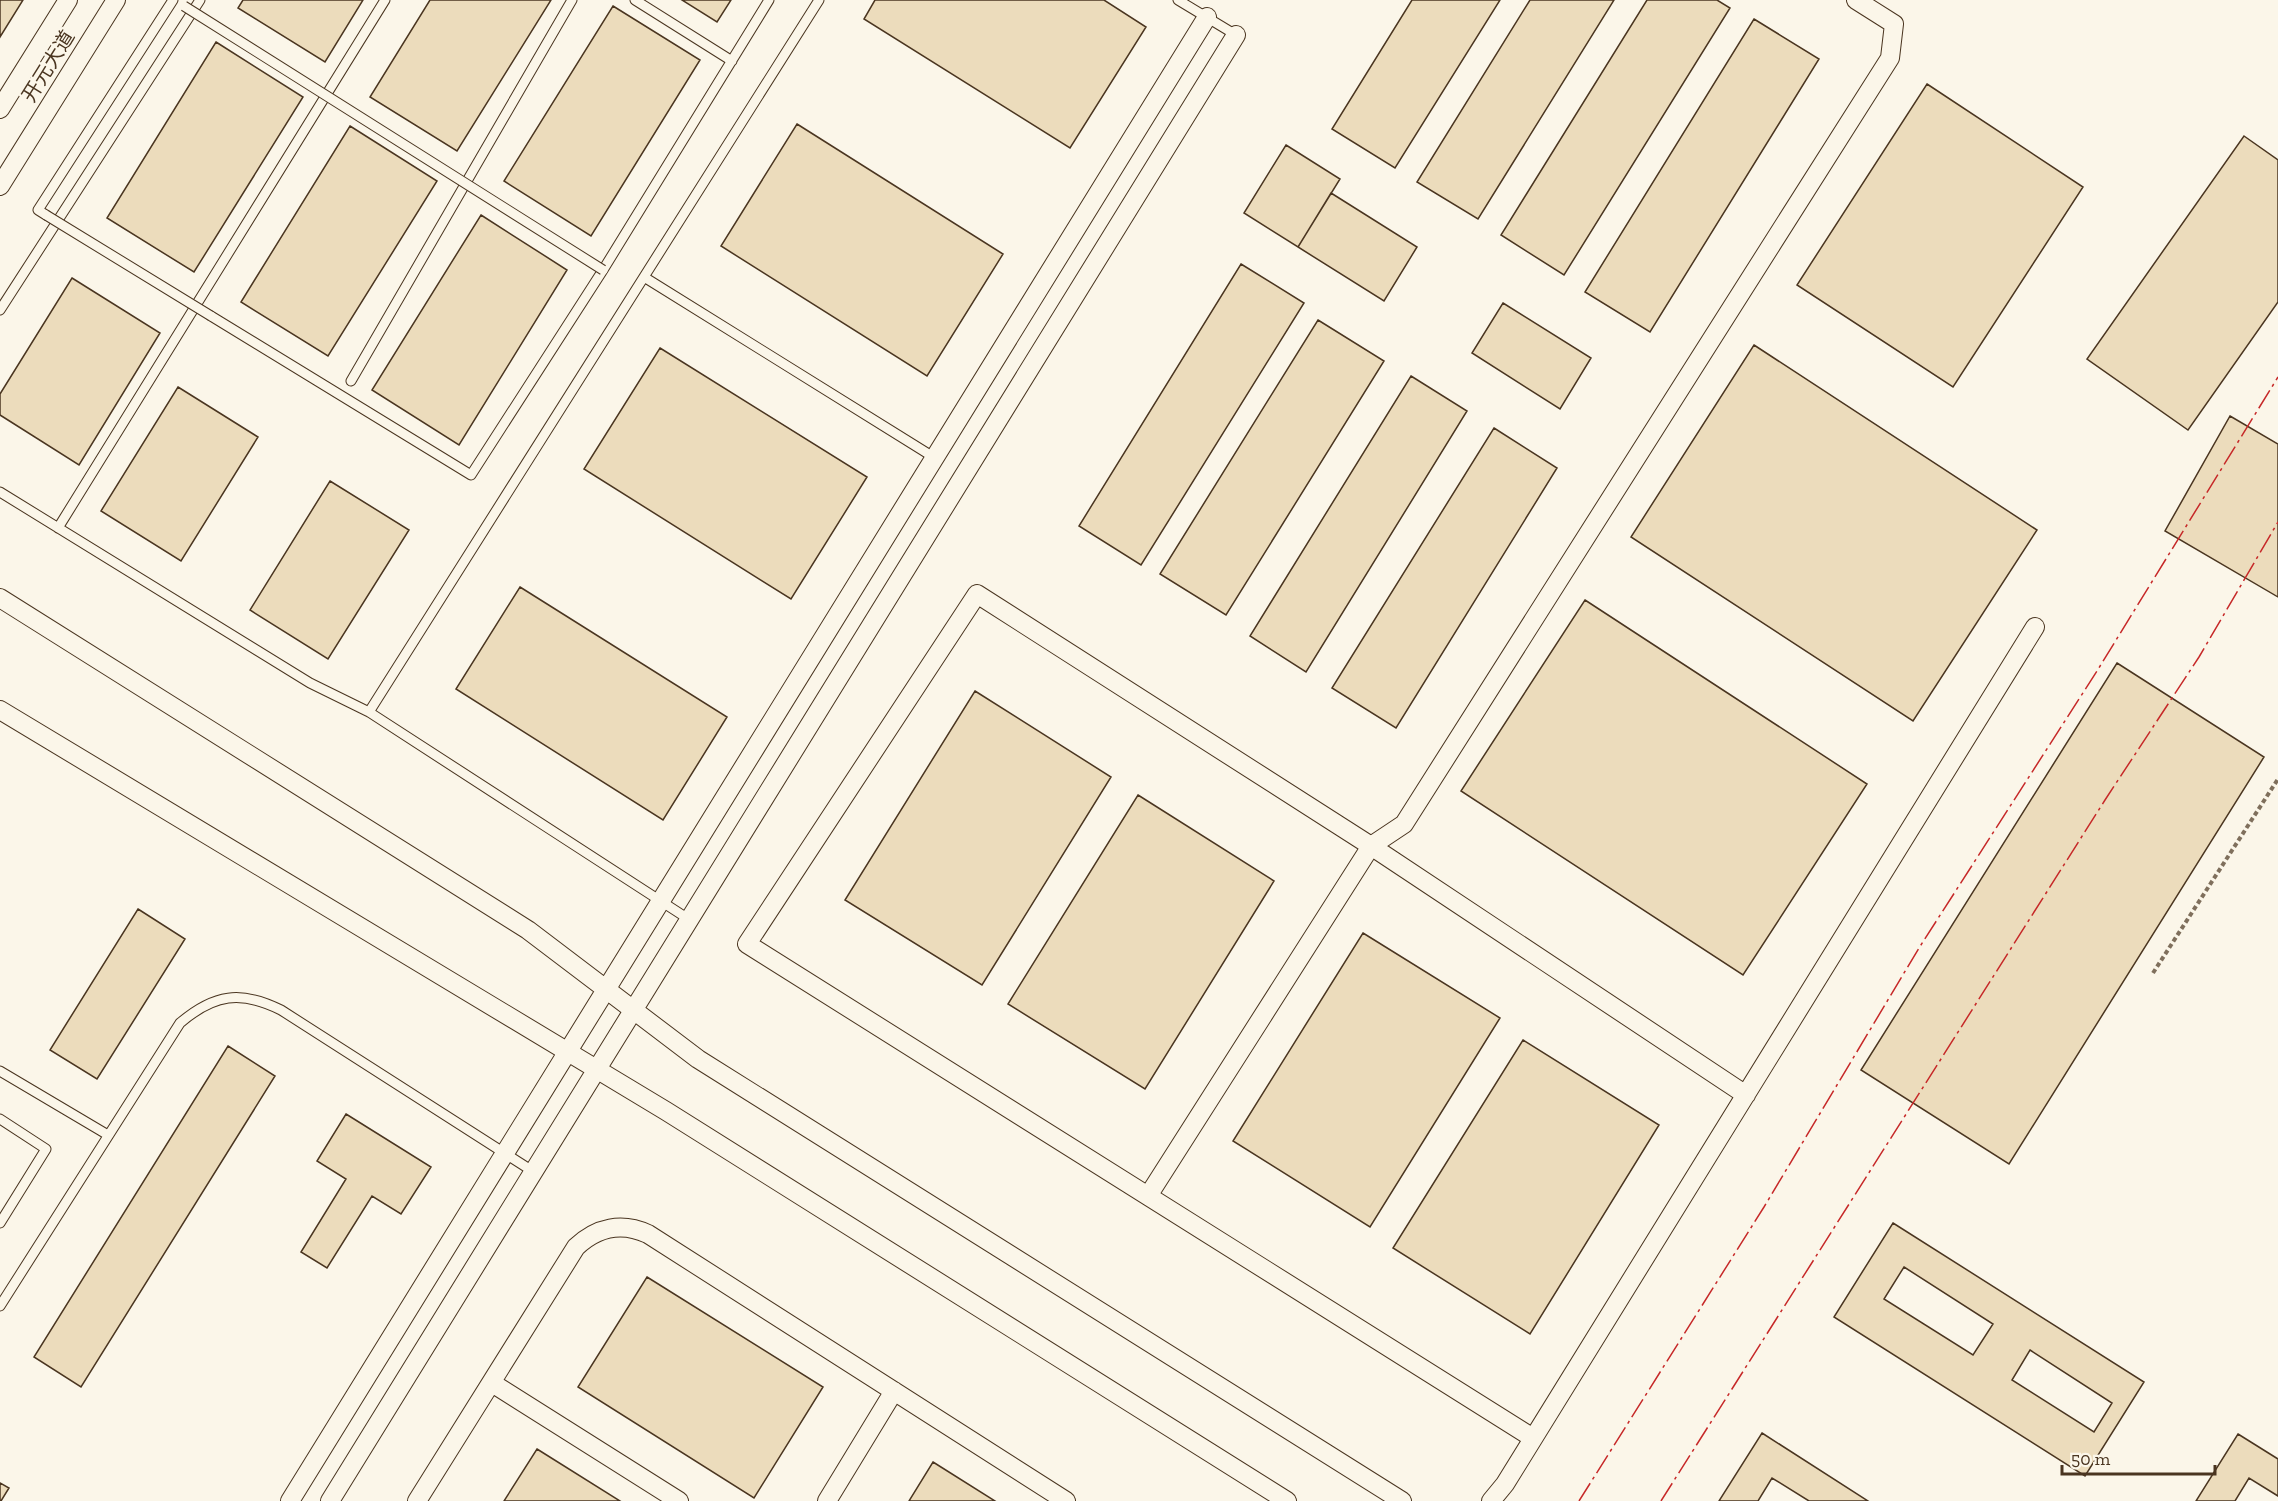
<svg xmlns="http://www.w3.org/2000/svg" width="2278" height="1501" font-family="'Zilla Slab','Noto Sans SC',serif">
<style>
.building{fill:#ecdcbc;stroke:#4a3520;stroke-width:1.5;fill-rule:evenodd}
.lines{fill:none;stroke-linecap:round;stroke-linejoin:round}
.lane-casing{stroke:#4a3520;stroke-width:11}
.street-casing{stroke:#4a3520;stroke-width:20}
.path{stroke:#7f6f5c;stroke-width:4;stroke-dasharray:4.5 3;stroke-linecap:butt}
.lane{stroke:#fbf6e9;stroke-width:9}
.street{stroke:#fbf6e9;stroke-width:18}
.lane-bridge-casing{stroke:#4a3520;stroke-width:11;stroke-linecap:butt}
.lane-bridge{stroke:#fbf6e9;stroke-width:9}
.power{stroke:#c62828;stroke-width:1.5;stroke-dasharray:21 4.5 3 4.5;stroke-linecap:butt}
.labels{text-anchor:middle;stroke-width:4.5;stroke-linejoin:round;paint-order:stroke}
.street-label{font-size:20px;fill:#4a3520;stroke:#fbf6e9}
</style>
<rect width="100%" height="100%" fill="#fbf6e9"/>
<!-- building -->
<path class="building" d="M0,0h23l-23,37z
M243,0h120l-38,62 -87,-54z
M430,0h121l-94,151 -87,-54z
M682,0h49l-14,22z
M875,0h229l42,27 -76,121 -206,-129z
M1412,0h88l-105,168 -63,-39z
M1530,0h84l-136,219 -61,-37z
M1647,0h70l13,8 -166,267 -63,-40z
M613,6l87,54 -109,176 -87,-55z
M1754,19l65,40 -169,273 -65,-40z
M216,42l87,55 -109,175 -87,-54z
M1927,84l156,103 -130,200 -156,-102z
M797,124l206,130 -76,122 -206,-130z
M350,126l87,55 -109,175 -87,-54z
M2244,136l34,24v142l-90,128 -101,-71z
M1286,145l54,34 -42,68 -54,-34z
M1331,193l86,54 -33,54 -86,-54z
M481,215l86,55 -108,175 -87,-55z
M1241,264l63,39 -163,262 -62,-39z
M72,278l88,55 -81,132 -79,-50v-21z
M1503,303l88,55 -31,51 -88,-56z
M1318,320l66,41 -158,254 -66,-41z
M1754,345l283,185 -124,191 -282,-184z
M660,348l207,129 -76,122 -207,-130z
M1411,376l56,35 -161,261 -56,-36z
M178,387l80,50 -77,124 -80,-50z
M2230,416l48,28v153l-113,-66z
M1494,428l63,40 -161,260 -64,-40z
M330,481l79,49 -81,129 -78,-49z
M520,587l207,130 -64,103 -207,-131z
M1585,600l282,184 -124,191 -282,-184z
M2117,663l147,94 -255,407 -148,-94z
M975,691l136,86 -129,208 -137,-85z
M1138,795l136,86 -129,208 -137,-85z
M138,909l47,30 -88,140 -47,-29z
M1363,933l137,85 -130,209 -137,-86z
M1523,1040l136,85 -129,209 -137,-86z
M228,1046l47,30 -194,311 -47,-30z
M346,1114l85,53 -30,47 -29,-18 -45,72 -26,-16 45,-73 -29,-18z
M1893,1223l251,159 -59,94 -251,-159zM1904,1267l89,57 -20,31 -89,-56zM2030,1350l82,53 -18,29 -82,-52z
M647,1277l176,110 -69,111 -176,-111z
M1762,1433l106,68h-59l-37,-23 -14,23h-39z
M2238,1434l40,25v37l-29,-18 -14,23h-39z
M537,1449l83,52h-116z
M933,1462l62,39h-86z
M0,1483l9,5 -8,13h-1z"/>
<g class="lines">
<defs>
<path id="lane" d="M635,0l97,61
M1178,0l58,35
M46,215l-8,-5 135,-210
M644,277l291,181
M0,310l200,-310
M211,316l260,159 132,-205 166,-270
M351,381l221,-381
M0,492l310,191 59,29 321,208
M58,528l327,-528
M369,712l450,-712
M0,1071l108,64
M0,1119l46,30 -46,74
M0,1306l180,-283c34,-29 61,-33 101,-13l253,162"/>
<path id="street" d="M0,109l68,-109
M0,186l116,-186
M0,598l528,332 170,129 704,442
M0,710l666,401 621,390
M1148,1196l223,-350 33,-22 486,-766 4,-34 -38,-24
M492,1383l187,118
M1533,1438l-786,-494 230,-350 394,252 375,249
M290,1501l917,-1484
M330,1501l906,-1466
M417,1501l159,-254c21,-20 46,-25 72,-13l418,267
M827,1501l67,-110
M1491,1501l14,-17 530,-857"/>
</defs>
<!-- lane casing -->
<use href="#lane" class="lane-casing"/>
<!-- street casing -->
<use href="#street" class="street-casing"/>
<!-- path -->
<path class="path" d="M2153,973l125,-194"/>
<!-- lane -->
<use href="#lane" class="lane"/>
<!-- street -->
<use href="#street" class="street"/>
<defs>
<path id="lane-bridge" d="M184,6l419,264
M46,215l165,101"/>
</defs>
<!-- lane-bridge casing -->
<use href="#lane-bridge" class="lane-bridge-casing"/>
<!-- lane-bridge -->
<use href="#lane-bridge" class="lane-bridge"/>
<!-- power -->
<path class="power" d="M1579,1501l185,-294 155,-259 178,-277 181,-294
M1661,1501l444,-701 94,-143 79,-135"/>
</g>
<g class="labels">
<!-- street labels -->
<g class="street-label">
<text transform="translate(48 66) rotate(-58)" y="7">开元大道</text>
</g>
</g>
<!-- scale -->
<path d="M2062 1465v9h153v-9" fill="none" stroke="#4a3520" stroke-width="3"/>
<text x="2071" y="1465" font-size="18" fill="#4a3520" stroke="#fbf6e9" stroke-width="4.5" paint-order="stroke">50 m</text>
</svg>
